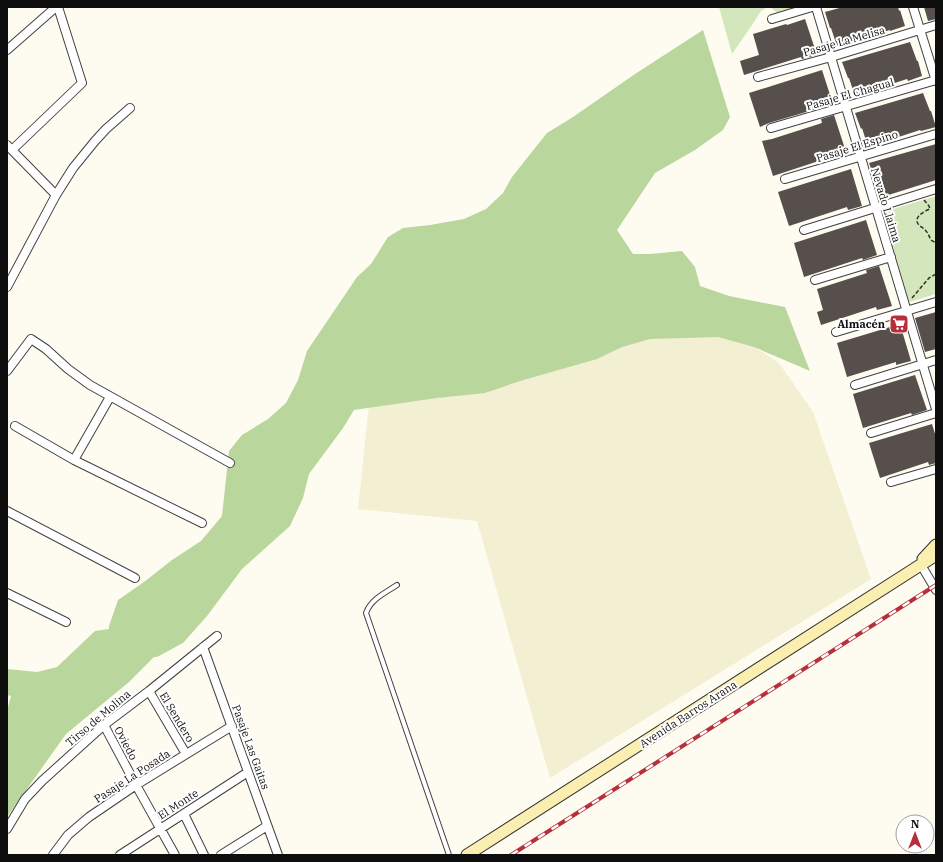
<svg xmlns="http://www.w3.org/2000/svg" width="943" height="862" font-family="'IBM Plex Serif',serif">
<style>
.farmland{fill:#f3efd2}
.green{fill:#d4e7bc}
.forest{fill:#b9d79c}
.building{fill:#564f4b}
.lines{fill:none;stroke-linecap:round;stroke-linejoin:round}
.service-casing{stroke:#414141;stroke-width:6}
.minor-casing{stroke:#414141;stroke-width:10}
.secondary-casing{stroke:#303030;stroke-width:13}
.path{stroke:#303030;stroke-width:1.5;stroke-dasharray:4 2;stroke-linecap:butt}
.service{stroke:#fff;stroke-width:4}
.minor{stroke:#fff;stroke-width:8}
.secondary{stroke:#faefb0;stroke-width:11}
.rail-casing{stroke:#b62f3b;stroke-width:4}
.rail{stroke:#fff;stroke-width:2.5;stroke-dasharray:8;stroke-linecap:butt}
.labels{text-anchor:middle;stroke-width:4;stroke-linejoin:round;paint-order:stroke}
.street-label{font-size:11px;fill:#0e0e0e;stroke:#fff}
.poi-label{font-size:11px;font-weight:bold;fill:#0e0e0e;stroke:#fff;text-anchor:end}
</style>
<rect width="100%" height="100%" fill="#fefbf1"/>
<!-- farmland -->
<path class="farmland" d="M703,325l47,19 29,19 34,49 58,167 -321,199 -73,-257 -119,-12 12,-114z"/>
<!-- green -->
<path class="green" d="M719,7h66l8,2 -15,4 -7,-5h-5l-5,3 -9,14 -20,29z
M936,196v98l-27,8 -26,-90z"/>
<!-- forest -->
<path class="forest" d="M703,30l27,87 -7,13 -28,20 -40,23 -38,57 16,24h17l32,-3 13,16 5,19 29,10 56,11 25,64 -56,-24 -36,-10 -68,2 -28,8 -25,12 -77,22 -35,12 -48,5 -83,12 -11,18 -34,46 -6,24 -13,28 -48,43 -35,47 -24,27 -26,14h-3l-25,25 -63,52 -59,83v-106l4,-15 -4,-1v-26l30,3 20,-5 38,-36 14,-2v-3l9,-26 26,-18 28,-22 29,-19 21,-25 7,-65 13,-16 26,-16 18,-16 12,-23 9,-29 50,-74 14,-13 17,-27 15,-9 27,-3 34,-6 22,-10 17,-16 9,-16 35,-44 26,-16 62,-43z"/>
<!-- building -->
<path class="building" d="M843,7h55l1,4 1,-1 5,16 -15,5v-1l-53,16 -6,-18h-1l-5,-16z
M924,7h12v12l-8,2z
M805,19l12,36 -15,4 -1,-2 -57,18 -4,-14 19,-6 -6,-21 33,-10 1,1z
M910,42l7,19h1l4,15 -14,5 -1,-2 -52,17 -6,-18h-1l-6,-16z
M822,70l11,34 -64,19 -9,4 -11,-34z
M923,93l7,18h1l5,16 -15,4 -1,-1 -52,17 -6,-19 -1,1 -6,-16z
M834,115l13,40 -15,4 -1,-2 -58,19 -11,-35 10,-2 50,-16 -1,-4z
M936,144v36l-54,17 -6,-19 -1,1 -6,-16z
M851,169l11,37 -14,4 -1,-3 -58,19 -11,-34z
M866,220l11,35 -14,5 -1,-2 -58,19 -10,-34z
M879,266l13,40 -15,4 -1,-3 -55,18 -4,-13 6,-2 -6,-21 50,-16 -1,-3z
M936,312v37l-11,3 -10,-34z
M900,324l11,37 -15,4v-3l-49,15 -10,-34z
M915,375l12,35 -15,5 -1,-2 -48,15 -10,-34z
M932,424l4,13v26l-7,2 -1,-3 -48,16 -11,-35z"/>
<g class="lines">
<defs>
<path id="service" d="M397,585c-12,8 -26,14 -31,28l83,242"/>
<path id="minor" d="M816,7l120,402
M913,7l23,74
M772,19l40,-12
M7,50l49,-43
M758,77l73,-20 105,-32
M771,128l165,-48
M7,145l49,50
M12,150l70,-67 -24,-76
M785,179l151,-45
M804,230l132,-41
M815,280l76,-23
M7,287l49,-92 17,-27 22,-27 11,-12 24,-21
M836,332l100,-30
M7,371l24,-32 15,10 22,20 22,16 140,78
M855,385l81,-25
M15,426l59,34 128,63
M871,433l65,-20
M74,460l36,-63
M891,482l45,-13
M7,511l128,67
M921,565l15,25
M7,593l59,29
M203,647l75,208
M149,691l37,63
M104,725l32,60 39,70
M184,814l20,41
M7,829l18,-30 17,-18 62,-56 45,-34 68,-55
M53,855l15,-20 21,-18 47,-32 96,-59
M120,855l128,-83
M221,855l46,-29"/>
<path id="secondary" d="M923,559l13,-14
M467,855l469,-300"/>
</defs>
<!-- service casing -->
<use href="#service" class="service-casing"/>
<!-- minor casing -->
<use href="#minor" class="minor-casing"/>
<!-- secondary casing -->
<use href="#secondary" class="secondary-casing"/>
<!-- path -->
<path class="path" d="M924,200l5,6 1,3c-6,2 -18,9 -11,16 2,2 5,3 7,6 3,3 3,6 5,9l5,3
M912,298l17,-20 7,-4"/>
<!-- service -->
<use href="#service" class="service"/>
<!-- minor -->
<use href="#minor" class="minor"/>
<!-- secondary -->
<use href="#secondary" class="secondary"/>
<defs>
<path id="rail" d="M511,855l425,-270"/>
</defs>
<!-- rail casing -->
<use href="#rail" class="rail-casing"/>
<!-- rail -->
<use href="#rail" class="rail"/>
</g>
<!-- icons -->
<defs>
<symbol id="supermarket-square" viewBox="-11 -11 22 22"><rect x="-9" y="-9" width="18" height="18" rx="4" fill="#b62f3b" stroke="#fff"/><path d="M-6-5.5h2.5l.6 2H6L4.5 2H-2.5L-4.4-4H-6ZM-1.5 3.2a1.3 1.3 0 1 0 .1 0ZM3 3.2a1.3 1.3 0 1 0 .1 0Z" fill="#fff"/></symbol>
</defs>
<g fill-rule="evenodd">
<use href="#supermarket-square" x="888" y="313" width="22" height="22"/>
</g>
<g class="labels">
<!-- street labels -->
<g class="street-label">
<text transform="translate(844 41) rotate(-16)" y="4">Pasaje La Melisa</text>
<text transform="translate(850 94) rotate(-16)" y="4">Pasaje El Chagual</text>
<text transform="translate(857 146) rotate(-17)" y="4">Pasaje El Espino</text>
<text transform="translate(886 205) rotate(73)" y="4">Nevado Llaima</text>
<text transform="translate(688 714) rotate(-33)" y="4">Avenida Barros Arana</text>
<text transform="translate(177 717) rotate(59)" y="4">El Sendero</text>
<text transform="translate(98 718) rotate(-40)" y="4">Tirso de Molina</text>
<text transform="translate(126 743) rotate(62)" y="4">Oviedo</text>
<text transform="translate(251 747) rotate(70)" y="4">Pasaje Las Gaitas</text>
<text transform="translate(132 776) rotate(-33)" y="4">Pasaje La Posada</text>
<text transform="translate(178 804) rotate(-33)" y="4">El Monte</text>
</g>
<!-- poi labels -->
<g class="poi-label">
<text x="885" y="328">Almacén</text>
</g>
</g>
<!-- border -->
<rect width="943" height="862" fill="none" stroke="#0e0e0e" stroke-width="16"/>
<!-- north arrow -->
<g transform="translate(915 834)"><circle r="19" fill="#ffffff" stroke="#9f9f9f"/>
<path d="M0-3L7 15L0 10L-7 15Z" fill="#b62f3b"/>
<text y="-6" font-size="11" font-weight="bold" text-anchor="middle" fill="#0e0e0e">N</text>
</g>
</svg>
